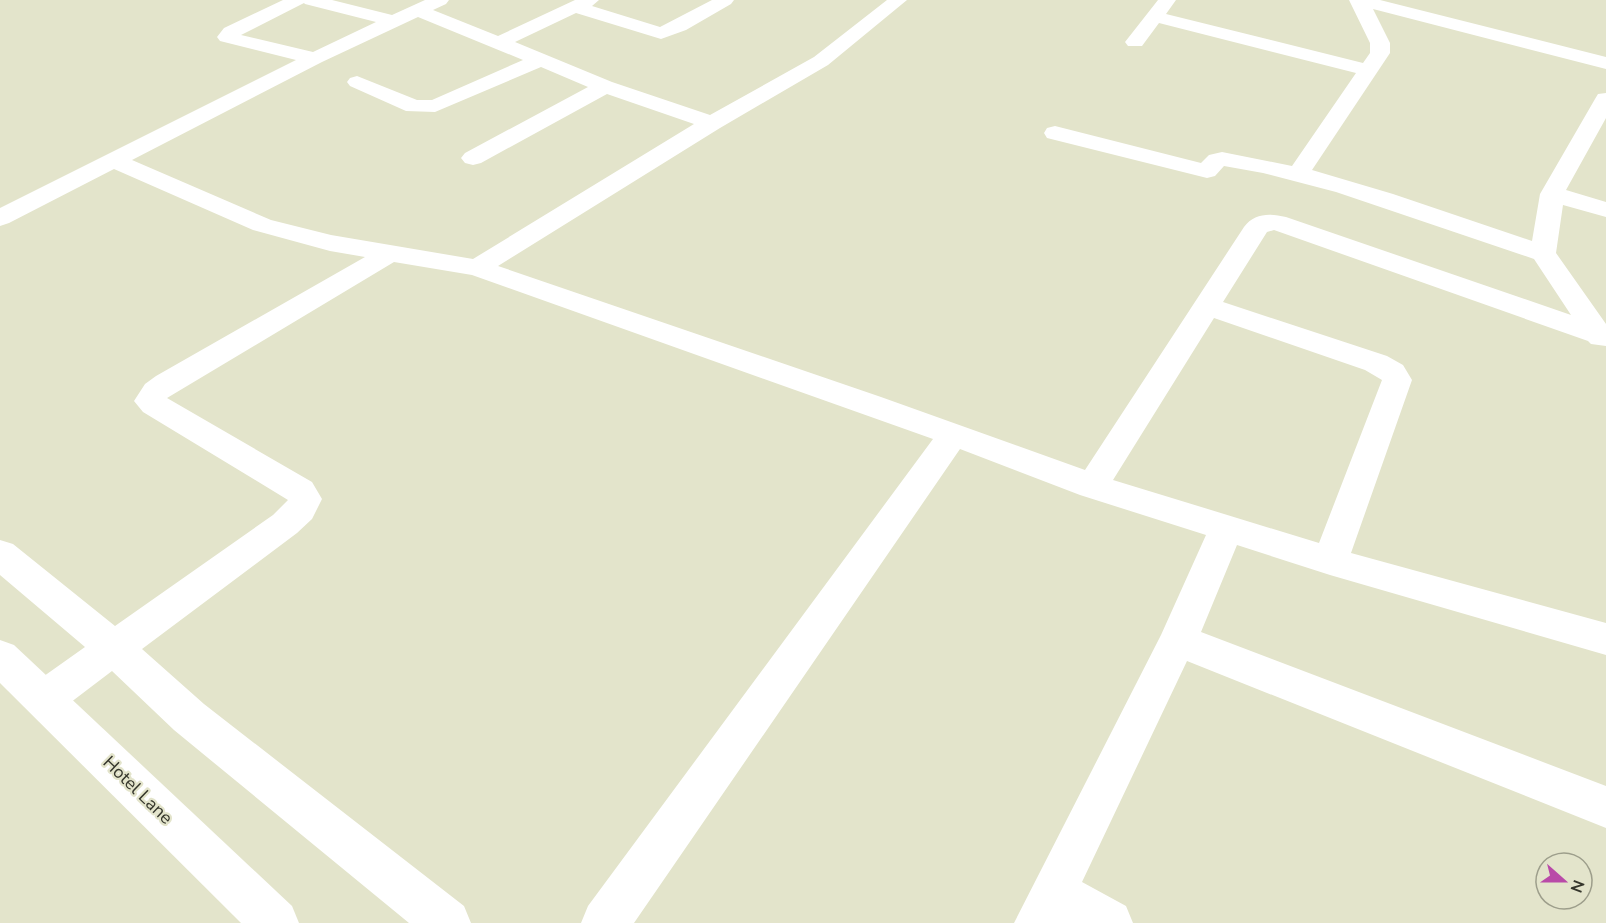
<svg xmlns="http://www.w3.org/2000/svg" width="1606" height="923" font-family="'Nunito Sans',sans-serif">
<style>
.lines{fill:none;stroke-linecap:round;stroke-linejoin:round}
.minor{fill:#fff;fill-rule:evenodd}
.tertiary{fill:#fff;fill-rule:evenodd}
.labels{text-anchor:middle;stroke-width:4.5;stroke-linejoin:round;paint-order:stroke}
.near-street-label{font-size:18px;fill:#35362c;stroke:#e3e4cb}
</style>
<rect width="100%" height="100%" fill="#e3e4cb"/>
<g class="lines">
<!-- minor -->
<path class="minor" d="M283,0h49l60,15 33,-15h24l-3,4 -13,6 65,26 77,-36h24l-7,6 68,21 52,-27h22l-3,4 -45,26 -25,9 -85,-26 -61,29 97,40 98,33 104,-58 73,-57h20l-79,65 -108,63 -222,138 383,131 204,73 159,-243c10,-14 26,-14 42,-10l285,98 -37,-56 -198,-67 -73,-19 -39,-7 -9,10 -8,2 -160,-40 -3,-5 3,-5 8,-2 146,37 8,-8 13,-3 70,14 64,-93 -197,-50 -17,23h-14l-3,-4 33,-42h18l-10,14 197,49 7,-10v-10l-21,-43h31l226,57v12l-233,-60 17,34v10l-78,117 81,24 139,47 8,-47 55,-95 3,-5 8,-1v25l-40,72 40,12v15l-43,-12 -7,48 50,71v22l-15,-2 -3,-3 -314,-111 -7,2 -44,70 164,54 16,9 9,15 -61,173 255,70v32l-276,-80 -93,-30 -36,87 405,154v42l-419,-167 -105,221 44,24 7,17h-119l147,-288 45,-100 -126,-40 -120,-46 -326,474h-53l7,-17 345,-467 -461,-164 -78,-13 -227,136 145,84 10,17 -10,20 -15,14 -155,116 62,55 260,202 7,17h-62l-235,-193 -62,-59 -54,41 -14,5 -14,-5 -6,-13 6,-13 55,-39 -85,-72v-35l13,4 102,82 158,-111 15,-15 -145,-88 -9,-11 11,-17 11,-8 209,-119 -35,-6 -77,-21 -139,-61 -105,54 -9,3v-18l296,-148 -76,-19 -3,-4 7,-9zM304,3l1,1 71,18 -63,30 -72,-17zM418,17l105,43 -91,40h-15l-60,-24 -7,2 -3,4 3,4 56,25 29,1 106,-45 47,20 -123,66 -4,5 4,5 8,2 8,-2 126,-69 87,30 -221,135 -142,-24 -60,-15 -139,-60 190,-98zM1214,318l151,52 17,10 -63,163 -206,-63z"/>
<!-- tertiary -->
<path class="tertiary" d="M0,640l14,5 278,261 7,17h-58l-241,-240z"/>
</g>
<g class="labels">
<!-- near-street labels -->
<g class="near-street-label">
<text transform="translate(138 790) rotate(44)" y="6">Hotel Lane</text>
</g>
</g>
<!-- north arrow -->
<g transform="translate(1564 881) rotate(111)"><circle r="28" fill="#e3e4cb" stroke="#9d9e8b" stroke-width="1.5"/>
<path d="M0-4.5L10 22L0 15L-10 22Z" fill="#b94aa8"/>
<text y="-9" font-size="16" font-weight="bold" text-anchor="middle" fill="#35362c">N</text>
</g>
</svg>
